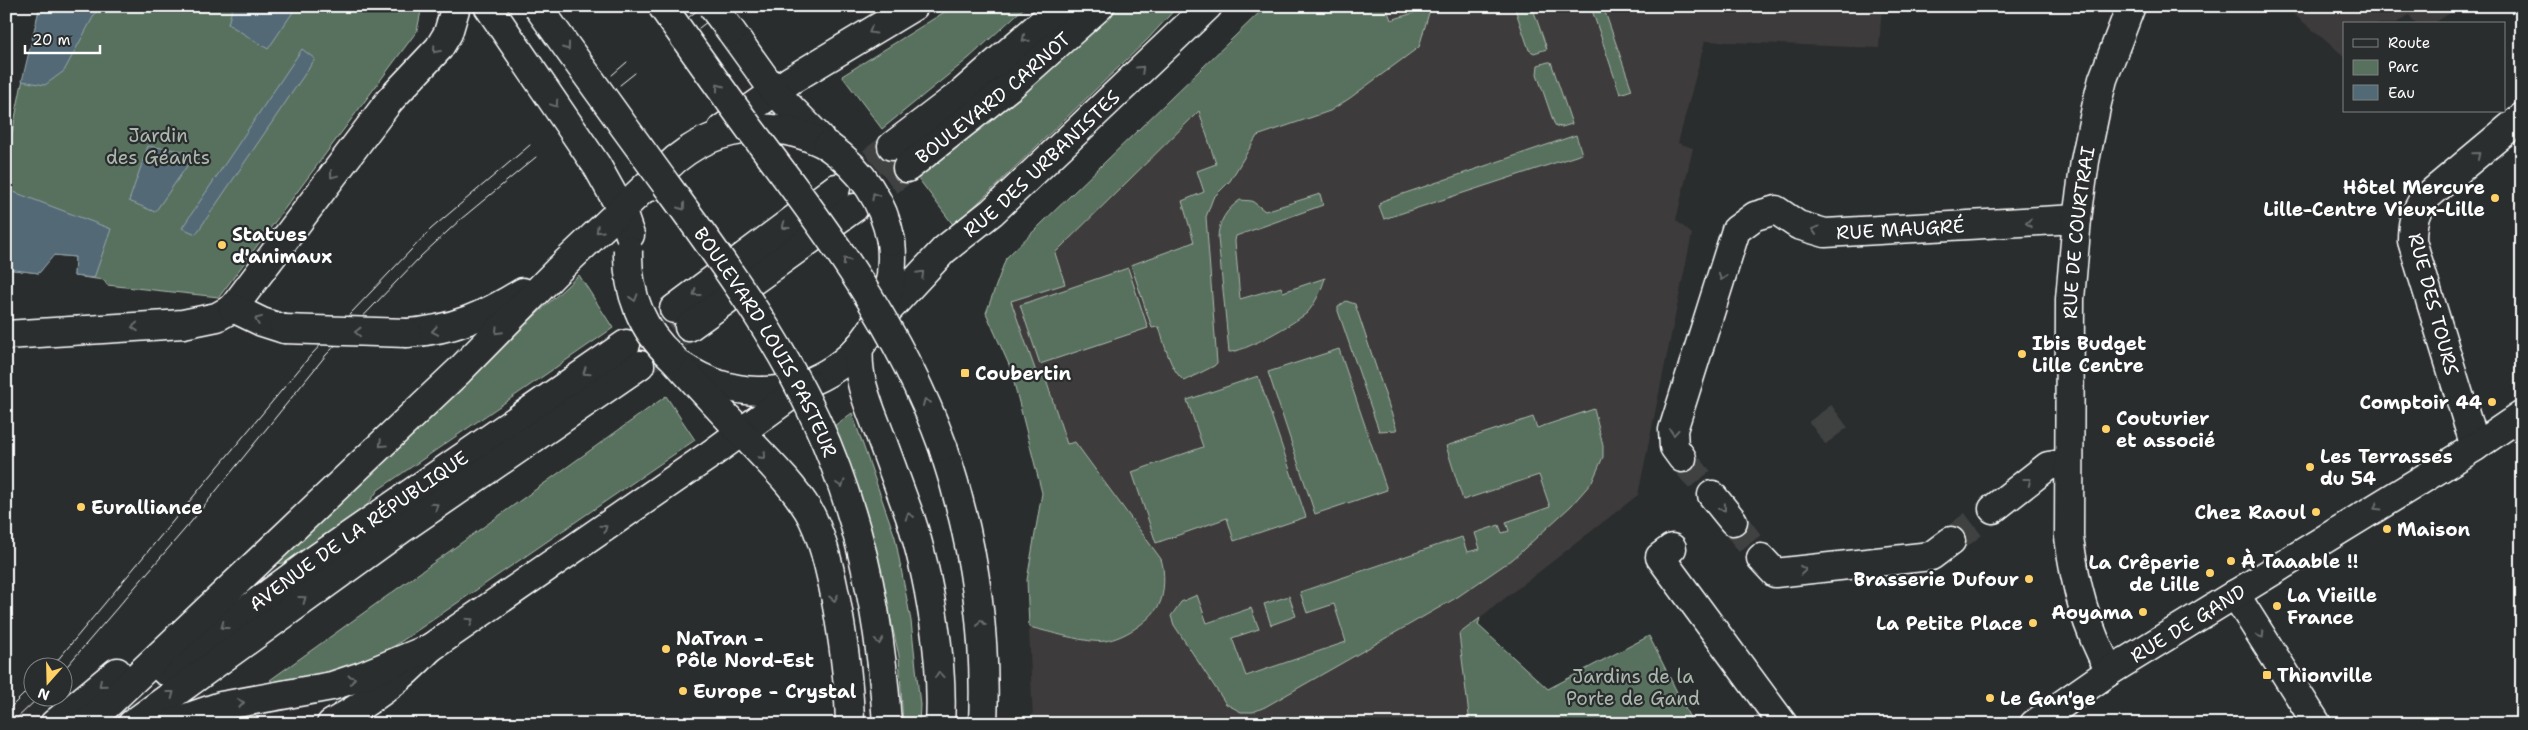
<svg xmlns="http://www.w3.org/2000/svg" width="2528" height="730" font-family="'Shantell Sans',sans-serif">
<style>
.built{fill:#3e3a3a}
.green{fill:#58715e;stroke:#acb8ae}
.water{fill:#526976;stroke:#97a5ad}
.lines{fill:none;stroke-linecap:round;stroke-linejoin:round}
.street-tunnel{stroke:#3f4243;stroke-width:28;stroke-dasharray:28 14;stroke-linecap:butt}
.secondary-tunnel{stroke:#3f4243;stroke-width:28;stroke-dasharray:28 14;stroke-linecap:butt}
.street-casing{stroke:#fff;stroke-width:31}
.secondary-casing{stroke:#fff;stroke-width:31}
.primary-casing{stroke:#fff;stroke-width:31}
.highway-casing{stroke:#fff;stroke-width:31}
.street{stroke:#2a2d2e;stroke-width:28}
.secondary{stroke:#2a2d2e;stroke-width:28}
.primary{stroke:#2a2d2e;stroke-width:28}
.highway{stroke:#2a2d2e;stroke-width:28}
.tram{stroke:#fff;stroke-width:1}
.primary-bridge-casing{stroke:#fff;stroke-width:31;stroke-linecap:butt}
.highway-bridge-casing{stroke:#fff;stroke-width:31;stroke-linecap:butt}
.primary-bridge{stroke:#2a2d2e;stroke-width:28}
.highway-bridge{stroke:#2a2d2e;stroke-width:28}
.oneway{stroke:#6a6c6d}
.poi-dot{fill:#ffd166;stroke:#2a2d2e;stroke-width:2}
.labels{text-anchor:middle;stroke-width:4.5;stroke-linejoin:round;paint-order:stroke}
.street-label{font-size:19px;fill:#fff;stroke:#2a2d2e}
.park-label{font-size:19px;fill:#acb8ae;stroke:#2a2d2e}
.poi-label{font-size:19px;font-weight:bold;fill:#fff;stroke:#2a2d2e;text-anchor:start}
</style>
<rect width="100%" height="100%" fill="#2a2d2e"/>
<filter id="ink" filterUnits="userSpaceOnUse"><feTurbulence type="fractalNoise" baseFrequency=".02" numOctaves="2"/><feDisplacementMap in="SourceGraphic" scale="10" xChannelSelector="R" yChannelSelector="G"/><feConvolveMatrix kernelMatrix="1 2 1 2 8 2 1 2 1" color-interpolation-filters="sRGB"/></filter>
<g filter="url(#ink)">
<!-- built -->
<path class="built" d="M1266,6h616l-3,42 -174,-7 -27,102 15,5 -17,72 16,14 -54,261 -179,139 11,90h-437l-6,-144 15,-87 -32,-126 -24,-54 20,-55z
M2284,6h177l-28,18h-17l-7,-9 -14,9h-51v32z"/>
<!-- green -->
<path class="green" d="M40,6h382l-5,25 -198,266 -112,-12 -3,-5 -30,-4 1,-19 -22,-2 -14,18 -33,-4v-106l15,-75z
M954,6h72l-57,52 -87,71 -40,-53z
M1120,6h58l-30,33 -194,187 -36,-48 160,-134z
M1266,6h120l5,14 35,-11v-3h5l-12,41 -69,51 -20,13 -73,25 -27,45 -17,17 -7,19 11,146 -3,3 -30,15c-15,-13 -19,-36 -25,-54l-7,1 -21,-63 63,-23 -12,-41 22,-9 -7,-21 19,-7 -17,-53 -144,142 10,31 -54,17 25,71 9,5 22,67 8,-2 86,117c4,11 4,35 -2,46 -10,17 -35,33 -54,36 -16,3 -58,-10 -76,-14l-2,-47 15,-87 -32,-126 -24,-54 20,-55z
M1514,6h18l15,43 -13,4 -5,-3z
M1603,6l29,84 -12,4 -29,-87z
M1548,62h3l21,62 -10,3 -6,-1 -2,-3 -17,-49 1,-9z
M1576,135l6,19 -198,65 -5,-13 3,-5z
M1320,194l3,11 -87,31 -1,5 5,58 41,-12 2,5 42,-14c-3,11 -10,26 -18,35 -11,9 -64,40 -78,39l-11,-114c0,-16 9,-29 22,-38l12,1 13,10z
M1128,268l20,60 -108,36 -20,-59z
M579,275l34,53 -235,162 -23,33 -60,39 -21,2 132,-129z
M1346,301l9,3 42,126 -18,1 -41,-120v-4z
M1339,349l48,141 -72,24 -47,-142z
M1258,376l48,141 -72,24 -7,-23 -71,25 -24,-71 71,-25 -16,-47z
M666,396l29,44 -299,205 -37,19 -77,23 -12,-7z
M1594,409l9,37v11l-11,25 -21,24 -58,53 -57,39 -191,109 -12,5h-12l-15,-8 -52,-79 -3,-9 10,-14 16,-7 10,28 44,-15 8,21 -27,9 14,38 100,-34 -12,-38 -27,9 -7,-21 162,-55 5,15 13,-3 -5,-16 24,-8 3,8 7,-2 -3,-9 44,-15 -11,-32 -76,25 -17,-54 87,-29 4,11z
M852,413l43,124 16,84 9,84 -1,19h-16l-4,-68 -21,-93 -44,-137z
M1289,596l7,20 -25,9 -7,-21z
M1480,618l-2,7 70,64 101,-53 44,88h-223l-11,-90z"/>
<!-- water -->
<path class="water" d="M40,6h59l-35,65 -19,14 -23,-4z
M233,6h64l-29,43 -40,-25z
M302,49l13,10 -119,175 -14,-6z
M148,146l48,7 -41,59 -26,-11z
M6,189l105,40 -17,49 -20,-2 1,-19 -21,-2 -15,18 -33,-4z"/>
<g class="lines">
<!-- street-tunnel -->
<path class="street-tunnel" d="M1817,433l23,-17
M1682,458l30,37
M1733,521l28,37
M1951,541l42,-32"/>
<!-- secondary-tunnel -->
<path class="secondary-tunnel" d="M838,187l54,-41
M855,207l52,-39
M644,362l45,-35"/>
<defs>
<g id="street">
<path d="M2475,447l-63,-206c0,-17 2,-28 12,-42l98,-82"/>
<path id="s1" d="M1682,458l-8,-11 -1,-17 63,-200 19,-14 21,-6 22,15 27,8 252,-14"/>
<path d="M1712,495l21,26"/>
<path d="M1993,509l55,-43 20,-3"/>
<path d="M1672,548l-12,9 123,167"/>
<path d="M1761,558l14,15 156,-17 20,-15"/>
<path d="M2235,594l82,130"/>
<path id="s2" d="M2110,671c-24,-43 -35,-86 -41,-134l1,-238 7,-80 8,-58 12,-58 6,-24 28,-73"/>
<path id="s3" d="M2034,724l76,-53 365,-224 47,-32"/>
</g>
<g id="secondary">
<path d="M722,129l69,-49 123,-74"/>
<path d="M892,146l71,-54 98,-86"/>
<path id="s4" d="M907,168l106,-84 87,-78"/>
<path d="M674,309l162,-121"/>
<path id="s5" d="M876,323l68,-73 48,-38 216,-206"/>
<path d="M689,327l165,-119"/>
<path d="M6,335l177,-11 34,-7 16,-9 157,-208 49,-52 9,-15 8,-27"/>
<path d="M331,724c42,-25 65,-40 99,-76"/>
</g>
<g id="primary">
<path d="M488,6l109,160 24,43 9,26"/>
<path d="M731,31l43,60 46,47"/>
<path d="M650,187c42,-58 115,-75 178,-41"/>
<path d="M233,308l29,14 22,7"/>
<path d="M407,333c46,-3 77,-17 116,-41"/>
<path d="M682,366c98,66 222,-7 209,-125"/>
<path id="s6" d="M165,671l145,-108 316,-219"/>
<path d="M54,724l63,-52"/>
<path d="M87,724l372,-353 98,-100 103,-98"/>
<path d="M132,724l271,-196 237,-163"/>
<path d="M169,724l52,-18 111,-20 30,-10 68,-28 281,-194 97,-71"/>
</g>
<path id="highway" d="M859,347c-3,31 10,59 21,88 10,27 20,55 30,82 19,57 34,147 30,207
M672,357c27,30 54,59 82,89 19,20 39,40 54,64 26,43 41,162 42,214
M943,447c30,90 44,183 40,277"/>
</defs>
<!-- street casing -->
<use href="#street" class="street-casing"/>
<!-- secondary casing -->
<use href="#secondary" class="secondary-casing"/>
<!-- primary casing -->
<use href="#primary" class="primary-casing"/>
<!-- highway casing -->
<use href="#highway" class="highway-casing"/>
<!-- street -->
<use href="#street" class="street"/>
<!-- secondary -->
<use href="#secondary" class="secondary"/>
<!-- primary -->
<use href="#primary" class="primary"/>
<!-- highway -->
<use href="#highway" class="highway"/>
<!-- tram -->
<path class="tram" d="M689,17l14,-11
M699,28l29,-22
M612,75l15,-13
M620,85l15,-12
M51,668l260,-313 120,-126 99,-84
M62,672l129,-150 135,-167 95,-99 40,-37 75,-62
M6,712l26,-26
M11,724l27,-26"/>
<defs>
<path id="primary-bridge" d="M712,6l19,25
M828,146c34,24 55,54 63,95
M628,250c-1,41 13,79 44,107
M284,329l123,4"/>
<g id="highway-bridge">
<path d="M662,6c29,41 58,82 88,123 76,100 150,199 193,318"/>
<path id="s7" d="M538,7c41,57 81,113 122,169 57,78 115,156 156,244 44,95 65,200 71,304"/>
</g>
</defs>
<!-- primary-bridge casing -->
<use href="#primary-bridge" class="primary-bridge-casing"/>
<!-- highway-bridge casing -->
<use href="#highway-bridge" class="highway-bridge-casing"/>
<!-- primary-bridge -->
<use href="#primary-bridge" class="primary-bridge"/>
<!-- highway-bridge -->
<use href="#highway-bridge" class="highway-bridge"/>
</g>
<!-- one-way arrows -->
<defs><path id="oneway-chevron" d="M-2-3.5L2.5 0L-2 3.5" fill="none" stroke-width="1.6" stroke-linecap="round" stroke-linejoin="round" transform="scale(1.25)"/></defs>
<g class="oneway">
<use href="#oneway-chevron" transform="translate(872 31) rotate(149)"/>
<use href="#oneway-chevron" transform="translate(1025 39) rotate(140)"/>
<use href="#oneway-chevron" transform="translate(567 47) rotate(54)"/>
<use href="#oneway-chevron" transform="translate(436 50) rotate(130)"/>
<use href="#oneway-chevron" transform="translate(1141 69) rotate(-44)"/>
<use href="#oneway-chevron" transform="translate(719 87) rotate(-126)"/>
<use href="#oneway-chevron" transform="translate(555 104) rotate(56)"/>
<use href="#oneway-chevron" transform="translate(2477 155) rotate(-40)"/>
<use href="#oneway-chevron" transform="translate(333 175) rotate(127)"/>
<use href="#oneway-chevron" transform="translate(875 196) rotate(-119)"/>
<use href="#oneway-chevron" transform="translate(682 207) rotate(54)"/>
<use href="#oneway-chevron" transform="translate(2029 223) rotate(176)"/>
<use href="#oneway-chevron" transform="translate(785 226) rotate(143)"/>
<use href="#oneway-chevron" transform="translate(599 230) rotate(136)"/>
<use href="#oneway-chevron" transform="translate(1815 230) rotate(-163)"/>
<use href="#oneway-chevron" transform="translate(846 261) rotate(-124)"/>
<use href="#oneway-chevron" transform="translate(921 274) rotate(-45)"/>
<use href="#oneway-chevron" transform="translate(1722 277) rotate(108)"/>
<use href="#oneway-chevron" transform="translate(696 293) rotate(144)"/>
<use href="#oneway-chevron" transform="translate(634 298) rotate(73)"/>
<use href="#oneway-chevron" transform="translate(258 320) rotate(-158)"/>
<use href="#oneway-chevron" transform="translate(135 327) rotate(176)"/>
<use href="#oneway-chevron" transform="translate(435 331) rotate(170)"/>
<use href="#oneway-chevron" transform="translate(498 331) rotate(134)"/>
<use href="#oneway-chevron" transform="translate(358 332) rotate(-179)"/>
<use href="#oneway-chevron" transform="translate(586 372) rotate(145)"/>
<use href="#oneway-chevron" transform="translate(926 402) rotate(-113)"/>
<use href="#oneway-chevron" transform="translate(1674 432) rotate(94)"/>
<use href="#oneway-chevron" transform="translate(382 444) rotate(136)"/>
<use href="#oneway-chevron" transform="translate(763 456) rotate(47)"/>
<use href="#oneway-chevron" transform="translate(2028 481) rotate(-38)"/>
<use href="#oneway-chevron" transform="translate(841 484) rotate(72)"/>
<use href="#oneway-chevron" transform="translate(435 506) rotate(-35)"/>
<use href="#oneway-chevron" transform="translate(2377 507) rotate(148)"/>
<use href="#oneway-chevron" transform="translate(1723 508) rotate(51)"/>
<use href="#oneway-chevron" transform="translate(909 516) rotate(-109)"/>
<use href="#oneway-chevron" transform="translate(604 528) rotate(-35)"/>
<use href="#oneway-chevron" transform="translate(1803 570) rotate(-6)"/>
<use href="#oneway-chevron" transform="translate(834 598) rotate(79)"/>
<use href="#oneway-chevron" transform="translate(303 599) rotate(-36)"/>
<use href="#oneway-chevron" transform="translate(470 621) rotate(-35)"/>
<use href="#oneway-chevron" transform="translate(981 623) rotate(-97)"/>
<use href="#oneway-chevron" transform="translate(224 626) rotate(143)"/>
<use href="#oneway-chevron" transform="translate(2261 635) rotate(57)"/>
<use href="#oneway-chevron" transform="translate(879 641) rotate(82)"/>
<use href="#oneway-chevron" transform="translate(939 675) rotate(-95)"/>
<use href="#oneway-chevron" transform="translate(352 679) rotate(-17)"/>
<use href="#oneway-chevron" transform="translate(102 684) rotate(140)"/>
<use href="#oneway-chevron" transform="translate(171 694) rotate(-37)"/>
<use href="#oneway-chevron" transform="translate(241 703) rotate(-10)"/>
</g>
</g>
<!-- markers -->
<g class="poi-dot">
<circle cx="2495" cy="198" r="5"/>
<circle cx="222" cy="245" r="5"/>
<circle cx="2022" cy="354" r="5"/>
<rect x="960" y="368" width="10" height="10" rx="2.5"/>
<circle cx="2492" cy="402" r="5"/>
<circle cx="2106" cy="429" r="5"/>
<circle cx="2310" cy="467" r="5"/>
<circle cx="81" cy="507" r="5"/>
<circle cx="2316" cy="512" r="5"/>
<circle cx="2387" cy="529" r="5"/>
<circle cx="2231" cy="561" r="5"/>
<circle cx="2210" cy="573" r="5"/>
<circle cx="2029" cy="579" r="5"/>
<circle cx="2277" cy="606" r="5"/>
<circle cx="2143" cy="612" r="5"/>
<circle cx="2033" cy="623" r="5"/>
<circle cx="666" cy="649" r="5"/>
<rect x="2262" y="670" width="10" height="10" rx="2.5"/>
<circle cx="683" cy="691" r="5"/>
<circle cx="1990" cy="698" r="5"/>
</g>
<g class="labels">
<!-- street labels -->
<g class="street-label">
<text dy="7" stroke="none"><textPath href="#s4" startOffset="111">BOULEVARD CARNOT</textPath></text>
<text dy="7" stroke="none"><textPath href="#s5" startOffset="230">RUE DES URBANISTES</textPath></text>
<text dy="7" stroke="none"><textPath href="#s1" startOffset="416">RUE MAUGRÉ</textPath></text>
<text dy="7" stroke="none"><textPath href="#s2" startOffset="446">RUE DE COURTRAI</textPath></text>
<text transform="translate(2434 304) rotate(75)" y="7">RUE DES TOURS</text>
<text dy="7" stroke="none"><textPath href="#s7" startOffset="406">BOULEVARD LOUIS PASTEUR</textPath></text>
<text dy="7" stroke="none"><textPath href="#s6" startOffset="239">AVENUE DE LA RÉPUBLIQUE</textPath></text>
<text dy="7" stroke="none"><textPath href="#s3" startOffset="184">RUE DE GAND</textPath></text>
</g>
<!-- park labels -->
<g class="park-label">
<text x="158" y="142">Jardin<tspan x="158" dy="22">des Géants</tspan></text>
<text x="1633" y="683">Jardins de la<tspan x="1633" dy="22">Porte de Gand</tspan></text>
</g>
<!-- poi labels -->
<g class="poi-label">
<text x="2485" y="194" text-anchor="end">Hôtel Mercure<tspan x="2485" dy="22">Lille-Centre Vieux-Lille</tspan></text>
<text x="232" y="241">Statues<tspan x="232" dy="22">d'animaux</tspan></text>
<text x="2032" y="350">Ibis Budget<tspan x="2032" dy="22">Lille Centre</tspan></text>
<text x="975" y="380">Coubertin</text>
<text x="2482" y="409" text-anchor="end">Comptoir 44</text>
<text x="2116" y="425">Couturier<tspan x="2116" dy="22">et associé</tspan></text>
<text x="2320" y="463">Les Terrasses<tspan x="2320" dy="22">du 54</tspan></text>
<text x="91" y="514">Euralliance</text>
<text x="2306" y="519" text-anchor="end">Chez Raoul</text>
<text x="2397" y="536">Maison</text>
<text x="2241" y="568">À Taaable !!</text>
<text x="2200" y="569" text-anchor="end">La Crêperie<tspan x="2200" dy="22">de Lille</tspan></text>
<text x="2019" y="586" text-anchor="end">Brasserie Dufour</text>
<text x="2287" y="602">La Vieille<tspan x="2287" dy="22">France</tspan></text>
<text x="2133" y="619" text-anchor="end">Aoyama</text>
<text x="2023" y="630" text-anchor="end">La Petite Place</text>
<text x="676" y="645">NaTran -<tspan x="676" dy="22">Pôle Nord-Est</tspan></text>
<text x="2277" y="682">Thionville</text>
<text x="693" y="698">Europe - Crystal</text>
<text x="2000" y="705">Le Gan'ge</text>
</g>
</g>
<!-- margin -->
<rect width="2528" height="730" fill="none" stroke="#2a2d2e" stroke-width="25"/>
<rect x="12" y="12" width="2503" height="705" fill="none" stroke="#fff" stroke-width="2" filter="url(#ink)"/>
<!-- legend -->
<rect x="2343" y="22" width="162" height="90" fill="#2a2d2e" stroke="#7f8182"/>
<rect x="2353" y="39" width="25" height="8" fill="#2a2d2e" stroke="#7f8182"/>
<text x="2388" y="48" font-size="15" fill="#ffffff">Route</text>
<rect x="2353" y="60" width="25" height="15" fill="#58715e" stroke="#7f8182"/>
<text x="2388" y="72" font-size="15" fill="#ffffff">Parc</text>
<rect x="2353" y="85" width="25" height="15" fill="#526976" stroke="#7f8182"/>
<text x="2388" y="98" font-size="15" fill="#ffffff">Eau</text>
<!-- north arrow -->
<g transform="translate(48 682) rotate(200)"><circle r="24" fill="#2a2d2e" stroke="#7f8182"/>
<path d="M0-4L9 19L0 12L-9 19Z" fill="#ffd166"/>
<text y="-8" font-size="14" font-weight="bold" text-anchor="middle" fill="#ffffff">N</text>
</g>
<!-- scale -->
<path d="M25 45v8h75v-8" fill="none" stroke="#ffffff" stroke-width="2.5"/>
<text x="32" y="45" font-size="15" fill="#ffffff" stroke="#2a2d2e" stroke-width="4" paint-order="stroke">20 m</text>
</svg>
